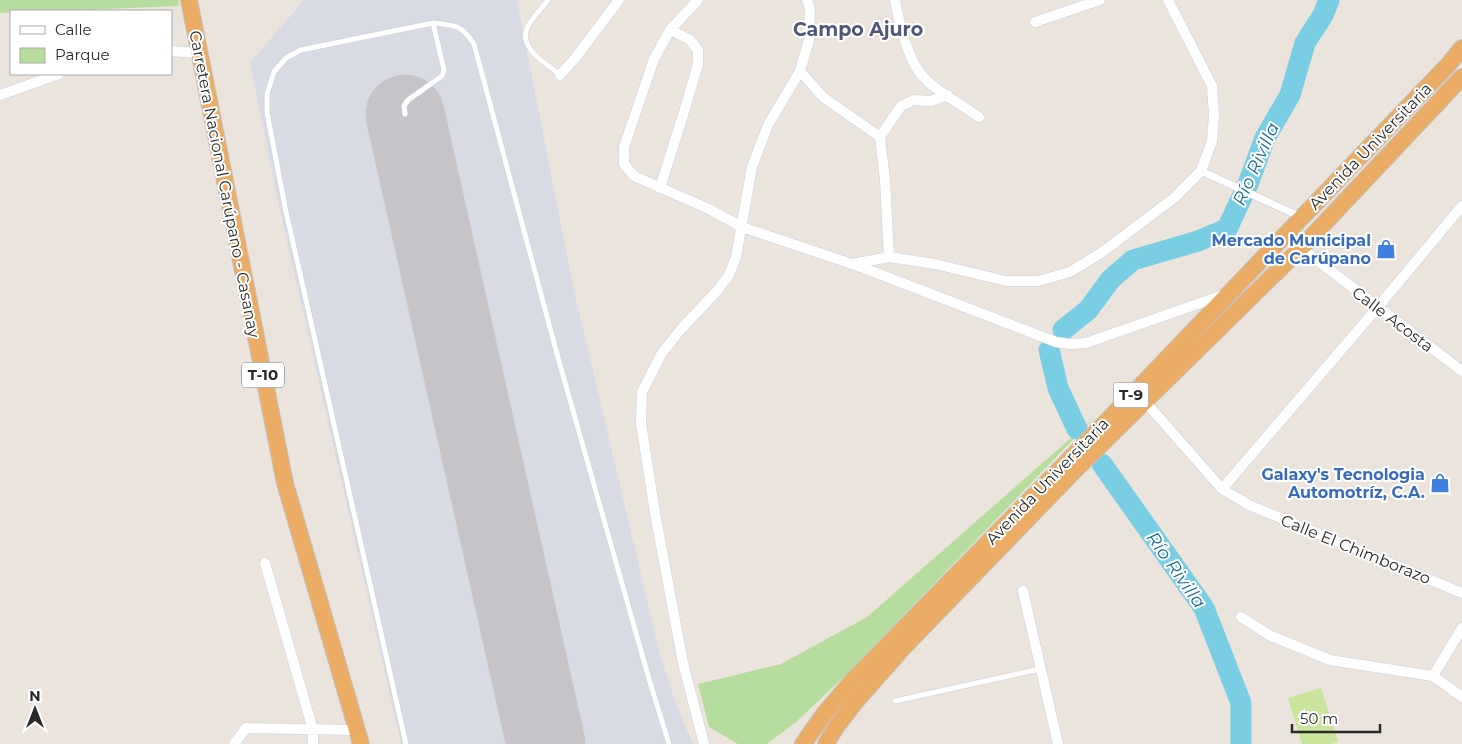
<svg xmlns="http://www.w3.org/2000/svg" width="1462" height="744" font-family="Montserrat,sans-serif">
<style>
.airport{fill:#d9dbe4}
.green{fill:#b7dd9e}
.pitch{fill:#c9e49b}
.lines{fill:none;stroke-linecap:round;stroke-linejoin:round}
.river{stroke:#79cee4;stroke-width:21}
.runway{stroke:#c6c4c8;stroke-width:79}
.service-casing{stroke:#cccfdb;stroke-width:6}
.pedestrian-casing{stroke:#cccfdb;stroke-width:8}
.minor-casing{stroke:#cccfdb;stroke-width:11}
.trunk-casing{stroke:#c3c3c3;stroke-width:18}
.service{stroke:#fff;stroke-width:5}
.pedestrian{stroke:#fff;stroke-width:7}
.minor{stroke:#fff;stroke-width:10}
.trunk{stroke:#ebac66;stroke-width:16}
.labels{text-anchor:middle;stroke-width:4;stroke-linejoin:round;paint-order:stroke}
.shield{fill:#fff;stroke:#6a6a6a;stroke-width:1}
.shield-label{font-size:15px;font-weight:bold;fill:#2a2a2a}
.street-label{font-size:16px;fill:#2a2a2a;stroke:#fff}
.shop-label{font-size:16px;font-weight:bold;fill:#366cbe;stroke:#fff;text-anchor:end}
.water-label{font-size:18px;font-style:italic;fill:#186e90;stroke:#fff}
.quarter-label{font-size:19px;font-weight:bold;fill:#4e5877;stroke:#fff}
</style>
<rect width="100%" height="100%" fill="#ebe4dd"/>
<!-- airport -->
<path class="airport" d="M304,0h213l56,286 87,369 16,49 17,40h-292l-125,-551 -26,-130z"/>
<!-- green -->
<path class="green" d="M0,0h178l1,6 -179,7z
M1095,417l-248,257 -52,49 -28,21h-29l-29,-17 -11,-43 83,-20 86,-47z"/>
<!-- pitch -->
<path class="pitch" d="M1321,688l17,54 -7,2h-29l-14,-46z"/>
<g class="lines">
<!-- river -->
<path class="river" d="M1063,330l25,-20 23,-31 22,-19 65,-19 29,-12 21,-45 17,-46 25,-43 15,-52 18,-28 6,-15
M1049,350l9,38 19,41
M1102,464l102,144 37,95v41"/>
<!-- runway -->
<path class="runway" d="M405,114l141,630"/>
<defs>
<path id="service" d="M548,0c-6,8 -15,17 -20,26 -12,21 19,38 32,49
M405,114l-1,-8 4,-6 34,-24 2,-6 -11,-47
M895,701l145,-32
M406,744l-121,-537 -18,-95v-18l7,-22 12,-14 15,-8 132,-27c22,2 28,2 41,21l83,310 92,325 20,65"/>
<path id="pedestrian" d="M1201,171l100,46"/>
<path id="minor" d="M698,0l-28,30 -16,29 -30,88v17l10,12 75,33 33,18 110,37 37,-7 46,7 71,17h32l32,-9 31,-19 73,-55 27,-27 11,-30 2,-26 -2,-29 -44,-86
M895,0c4,22 12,55 25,73 12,16 42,32 59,44
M1035,22l65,-22
M171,51l27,2
M800,71l23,26 57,40
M560,75l16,-18 43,-57
M0,95l59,-21
M660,188l24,-76 14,-48v-14l-9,-11 -19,-9
M1301,248l161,123
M889,257l-4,-77 -5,-43 21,-31 13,-6 17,1 17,-6
M853,264l203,78 14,2 16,-1 140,-49
M1141,397l81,92 27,16 213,88
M1222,489l156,-182 84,-101
M265,563l48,167v14
M1023,591l35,153
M1241,617l30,19 59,24 103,16 29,21
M1433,676l29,-48
M234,744l12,-16 111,2
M704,744l-21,-81 -28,-150 -14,-90 1,-31 20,-39 20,-25 35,-37 12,-16 7,-18 16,-90 16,-42 32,-54 9,-31 1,-31 -3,-9"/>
<path id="trunk" d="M189,0l96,483 76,261
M803,744l21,-30 29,-34 251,-256 344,-359 14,-17
M826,744l10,-17 21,-27 45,-51 175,-181 224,-220 161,-171"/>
</defs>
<!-- service casing -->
<use href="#service" class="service-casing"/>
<!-- pedestrian casing -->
<use href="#pedestrian" class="pedestrian-casing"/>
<!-- minor casing -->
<use href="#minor" class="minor-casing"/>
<!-- trunk casing -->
<use href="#trunk" class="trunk-casing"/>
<!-- service -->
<use href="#service" class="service"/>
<!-- pedestrian -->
<use href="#pedestrian" class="pedestrian"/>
<!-- minor -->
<use href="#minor" class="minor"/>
<!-- trunk -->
<use href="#trunk" class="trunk"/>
</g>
<!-- icons -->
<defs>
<symbol id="shop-bare" viewBox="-9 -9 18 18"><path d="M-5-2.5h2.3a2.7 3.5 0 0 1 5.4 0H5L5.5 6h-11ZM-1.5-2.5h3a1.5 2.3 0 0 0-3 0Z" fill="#3f7fe0" stroke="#fff" stroke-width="2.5" paint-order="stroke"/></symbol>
</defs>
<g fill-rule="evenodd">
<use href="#shop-bare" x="1372" y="235" width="28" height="28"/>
<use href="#shop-bare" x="1426" y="469" width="28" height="28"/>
</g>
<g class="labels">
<!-- shield labels -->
<g class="shield">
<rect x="242" y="362.5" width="42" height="25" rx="4"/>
<rect x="1113.5" y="382.5" width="35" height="25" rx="4"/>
</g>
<g class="shield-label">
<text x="263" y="380">T-10</text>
<text x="1131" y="400">T-9</text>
</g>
<!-- street labels -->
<g class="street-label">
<text transform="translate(1370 146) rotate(-46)" y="6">Avenida Universitaria</text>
<text transform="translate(225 184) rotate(79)" y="6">Carretera Nacional Carúpano - Casanay</text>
<text transform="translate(1393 319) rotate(37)" y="6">Calle Acosta</text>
<text transform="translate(1047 481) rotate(-46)" y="6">Avenida Universitaria</text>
<text transform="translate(1356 549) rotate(22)" y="6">Calle El Chimborazo</text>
</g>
<!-- shop labels -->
<g class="shop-label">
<text x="1371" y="246">Mercado Municipal<tspan x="1371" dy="18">de Carúpano</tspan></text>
<text x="1425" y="480">Galaxy's Tecnologia<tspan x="1425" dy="18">Automotríz, C.A.</tspan></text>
</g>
<!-- water labels -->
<g class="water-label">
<text transform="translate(1256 164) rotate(-66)" y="6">Río Rivilla</text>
<text transform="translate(1176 570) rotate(55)" y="6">Río Rivilla</text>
</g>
<!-- quarter labels -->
<g class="quarter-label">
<text x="858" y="36">Campo Ajuro</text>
</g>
</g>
<!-- legend -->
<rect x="10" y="10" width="162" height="65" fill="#ffffff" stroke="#aaaaaa"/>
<rect x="20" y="26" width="25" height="8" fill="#ffffff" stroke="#aaaaaa"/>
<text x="55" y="35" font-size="15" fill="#2a2a2a">Calle</text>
<rect x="20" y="48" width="25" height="15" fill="#b7dd9e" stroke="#aaaaaa"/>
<text x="55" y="60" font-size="15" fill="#2a2a2a">Parque</text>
<!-- north arrow -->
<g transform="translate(35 709)" stroke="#ffffff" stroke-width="4" paint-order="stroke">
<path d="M0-4L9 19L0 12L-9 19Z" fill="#2a2a2a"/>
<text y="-8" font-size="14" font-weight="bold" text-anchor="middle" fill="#2a2a2a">N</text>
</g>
<!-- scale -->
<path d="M1292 724v8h88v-8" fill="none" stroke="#2a2a2a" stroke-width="2.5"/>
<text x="1300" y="724" font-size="15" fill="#2a2a2a" stroke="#ffffff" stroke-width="4" paint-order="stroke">50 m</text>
</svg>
